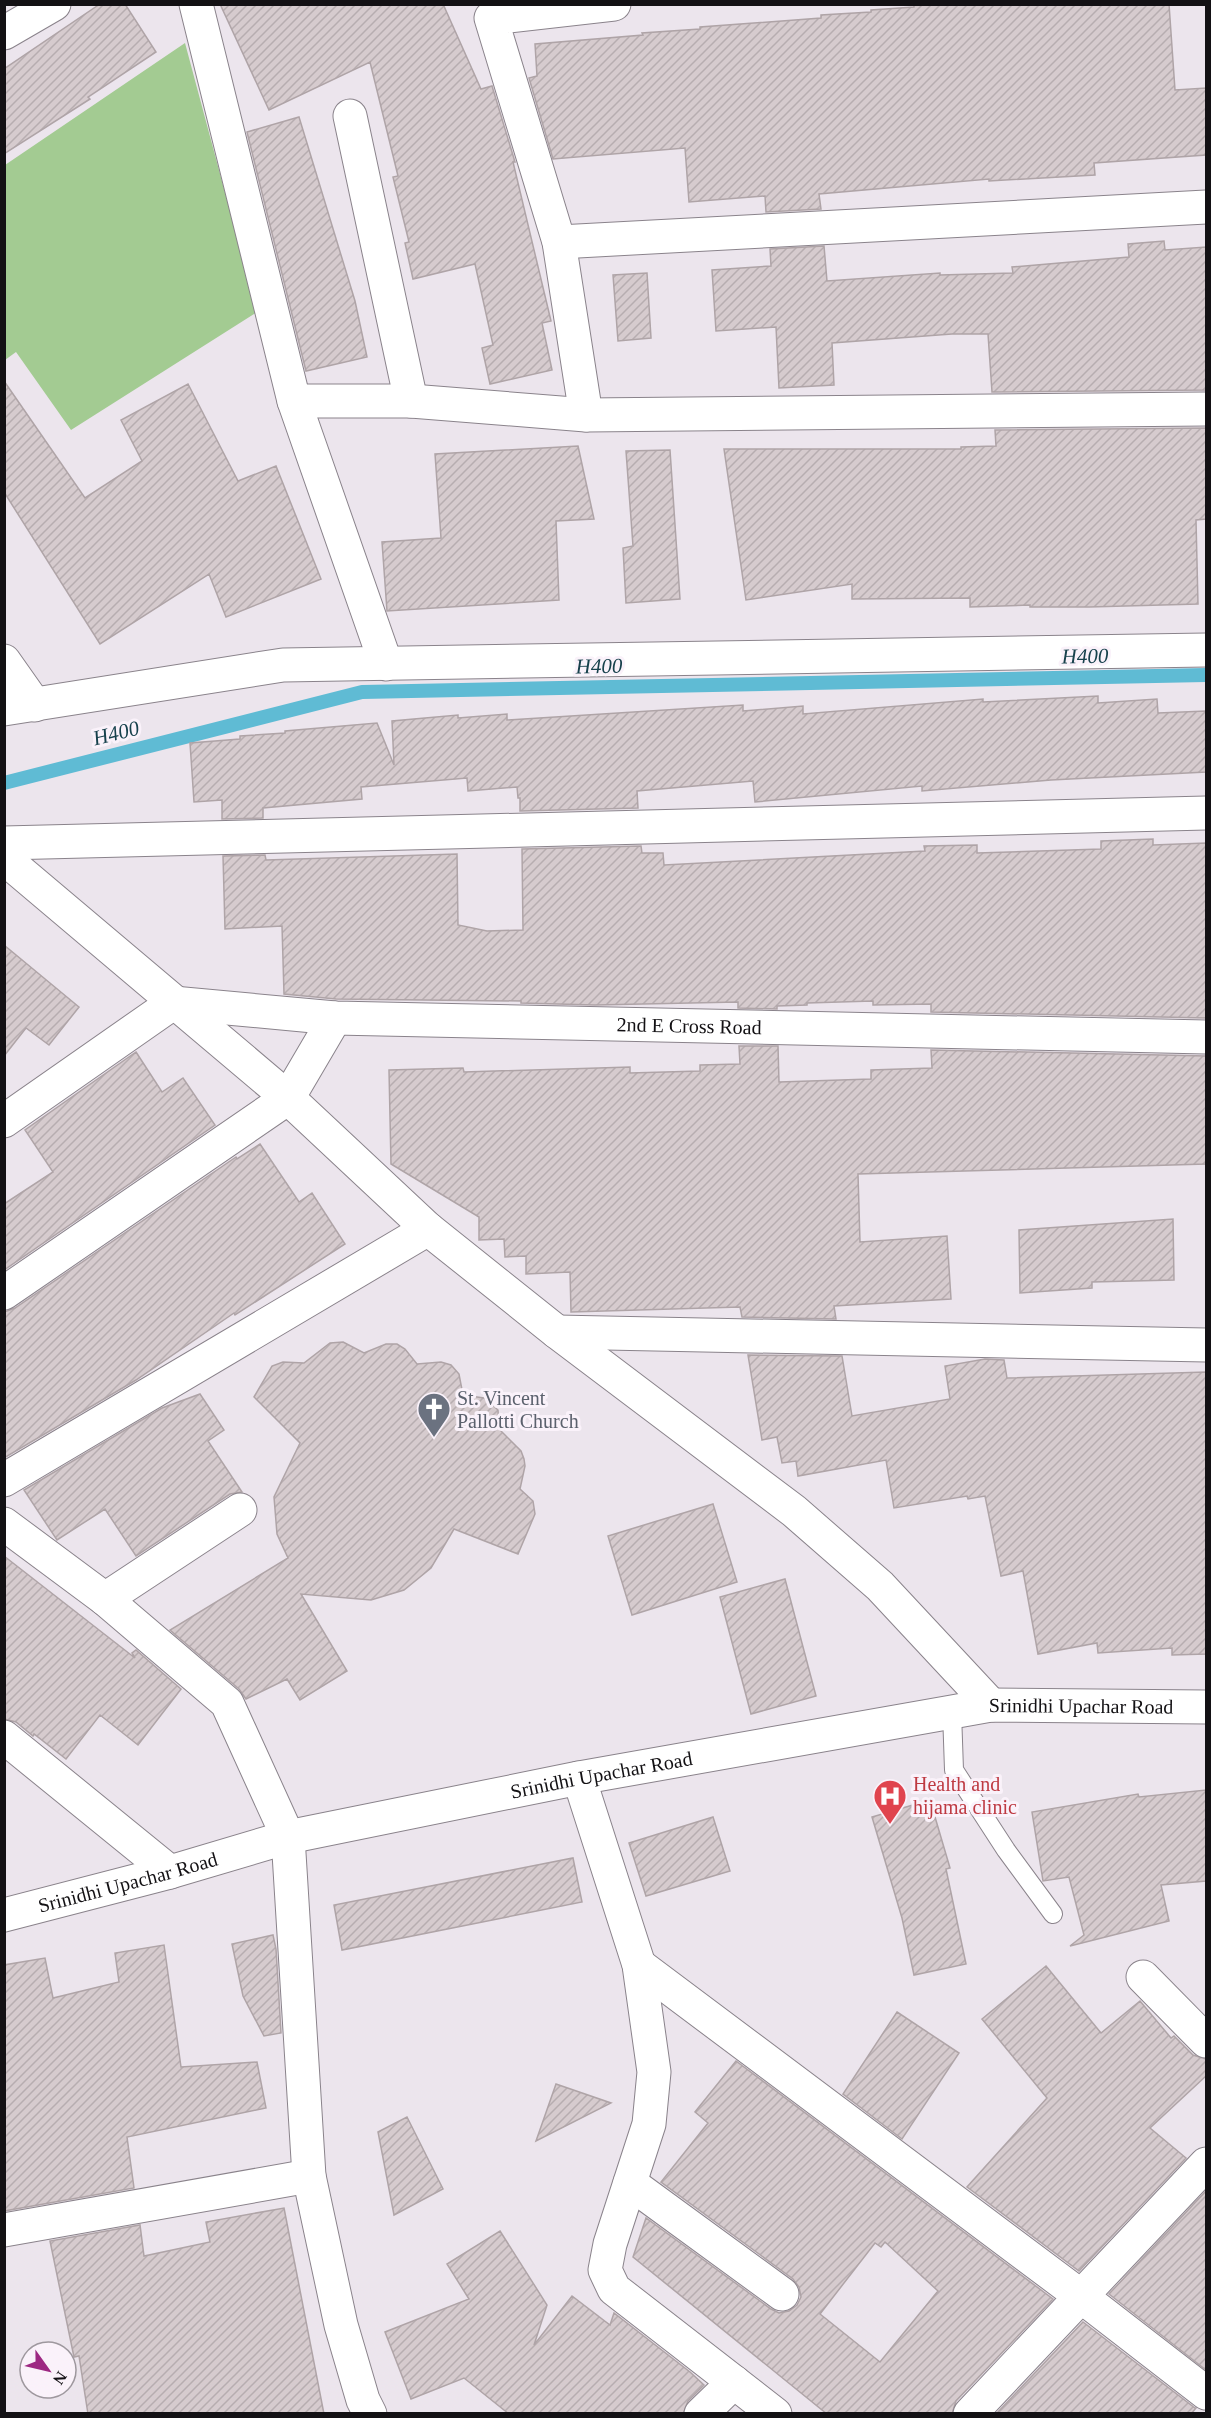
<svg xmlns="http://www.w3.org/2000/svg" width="1211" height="2418" font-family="Georgia,serif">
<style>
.green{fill:#a3cb92}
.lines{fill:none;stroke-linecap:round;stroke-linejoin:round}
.stream{stroke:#5fbbd4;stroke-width:14}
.building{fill:url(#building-hatch);stroke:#afa4a7;stroke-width:1.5;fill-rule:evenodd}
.service-casing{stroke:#8a838b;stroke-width:20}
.minor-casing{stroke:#8a838b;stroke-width:35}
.tertiary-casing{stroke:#8a838b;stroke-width:35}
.service{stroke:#fff;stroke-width:18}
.minor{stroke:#fff;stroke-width:33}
.tertiary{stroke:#fff;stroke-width:33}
.labels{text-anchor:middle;stroke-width:6;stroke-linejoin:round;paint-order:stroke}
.street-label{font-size:20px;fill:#131114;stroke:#faf2fa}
.worship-label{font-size:20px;fill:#5b616d;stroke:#faf2fa;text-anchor:start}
.health-label{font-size:20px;fill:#be3a42;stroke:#faf2fa;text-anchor:start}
.water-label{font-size:21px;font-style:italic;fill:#17414c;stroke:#faf2fa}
</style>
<defs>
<pattern id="building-hatch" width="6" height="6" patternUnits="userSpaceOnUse" patternTransform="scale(1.5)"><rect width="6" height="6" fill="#d6cbce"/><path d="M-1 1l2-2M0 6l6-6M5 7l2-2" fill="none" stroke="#b7adb0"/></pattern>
</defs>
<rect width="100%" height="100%" fill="#ece5ed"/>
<!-- green -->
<path class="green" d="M185,43l72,269 -186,118 -55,-78 -11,8v-195z"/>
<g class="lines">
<!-- stream -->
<path class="stream" d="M4,783l358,-91 844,-17"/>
</g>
<!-- building -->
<path class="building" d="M100,4h25l31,48 -68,45 2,2 -86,55v-85z
M220,4h223l38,85 11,-3 23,76h-2l38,159 -9,2 10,47 -62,14 -8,-36 11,-3 -18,-81 -62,15 -8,-36 4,-1 -16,-65 5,-1 -28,-114 -101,48z
M914,4h255l6,86 31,-2v67l-112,8 1,12 -106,6v-2l-170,15 2,15 -55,3 -1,-16 -76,6 -4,-54 -132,11 -24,-81 8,-2 -2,-32 108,-9 -1,-2 58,-4v-2l121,-9v-3l50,-3v-2l43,-3z
M299,117l56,184 12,56 -61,14 -59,-239z
M1164,241l1,9 41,-3v143l-214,2 -4,-58h-36l-120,9 2,42 -55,3 -3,-61 -60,4 -4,-61 59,-4 -1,-17 54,-3 3,35 113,-8v2l73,-2 -1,-6 117,-10 -1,-13z
M647,273l4,65 -33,3 -5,-66z
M4,381l81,117 57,-37 -21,-41 67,-36 50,97 38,-15 45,113 -95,38 -17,-43 -109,70 -96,-152z
M1206,428v91l-10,1 2,84 -109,3h-59v-2l-60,2v-9l-118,1v-15l-106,16 -22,-151h237v-2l35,-1 -1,-16z
M578,446l16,73 -38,2 3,79 -172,11 -5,-69 59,-4 -6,-84z
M670,450l10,149 -54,4 -3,-55 10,-2 -7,-95z
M1098,696v7l59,-4 1,14 48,-2v61l-155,8 -129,11v-5l-167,16 -2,-21 -116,10 1,17 -118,3v-13h-2l-1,-11 -49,4 -1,-13 -106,9 1,12 -99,9v10l-41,1v-19l-28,2 -4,-59 50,-4v-3l45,-3v-2l92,-8 17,42 -2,-44 66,-6v3l49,-4v6l236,-15v6l60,-5v8l180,-15v3z
M1153,839v6l53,-2v175l-275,-6v-8l-58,1v-4l-66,2v2l-30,1v3l-39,-1v-6l-143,3 -74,-2v-2l-185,-2 -52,-5 -2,-68 -57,3 -2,-73 42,-1 1,5 191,-6 1,71 29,6 36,-1 -1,-81 119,-3 1,7h21l1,12 261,-14 -1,-5 53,-1v8l124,-4v-8z
M4,945l75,62 -30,38 -23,-17 -22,28z
M739,1046h39l1,36 92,-3v-9l61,-2 -1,-18 275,6v108l-348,10 2,68 87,-6 4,63 -117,7 2,13 -94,-2 -2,-10 -169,5 -1,-40 -44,2v-18l-21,1 -1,-18 -25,1v-23l-88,-53 -2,-94 74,-2 1,4 166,-5v6l70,-2v-6l40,-1z
M136,1052l26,40 21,-14 32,47 -211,145v-66l49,-32 -28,-42z
M260,1144l39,58 13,-9 33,51 -110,71 -1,-2 -98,67 -132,78v-146l11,-4 221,-151 1,2z
M1173,1219l1,61 -82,2v6l-72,5 -1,-63z
M343,1342l21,11 22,-9h11l8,5 12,15 24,-2 10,3 8,9 4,21 21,3 14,12 1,19 22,22 3,8 1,7 -5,23 13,12 2,13 -17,40 -64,-25 -23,39 -27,22 -33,10 -70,-6 46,77 -47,29 -13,-21 -41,20 -7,-10 -69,-59 118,-72 -11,-24 -3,-37 26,-54 -46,-46 18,-31 11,-4 21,1 26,-20z
M748,1355l94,1 10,60 98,-17 -5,-33 40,-7 19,1 3,18 199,-6v282l-34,1v-7l-74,5 -1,-10 -59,11 -15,-83 -22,5 -16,-80 -17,3 -1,-3 -73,12 -8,-48 -88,16 -2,-15 -14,2 -5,-26 -15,3z
M200,1394l24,36 -16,11 34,51 -12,2 -94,62 -31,-47 -48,31 -33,-50 138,-82z
M713,1504l24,78 -105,33 -24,-79z
M4,1556l131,102 -3,-5 4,-3 45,39 -43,56 -38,-30 -34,44 -32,-25 -1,2 -17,-14 -12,-3z
M785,1579l31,117 -65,18 -31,-117z
M1206,1790v91l-45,4 8,36 -99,25 14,-11 -15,-58 -26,4 -11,-69 106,-18 1,3z
M930,1800l20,68 -4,1 20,95 -52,11 -12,-57 -30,-101z
M713,1817l17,54 -84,25 -17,-53z
M573,1858l9,44 -240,48 -8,-45z
M273,1935l3,14 5,84 -17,3 -21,-40 -11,-52z
M164,1945l17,122 76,-5 9,46 -139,29 7,51 -130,23v-246l41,-7 8,40 66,-16 -4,-29z
M1046,1966l55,67 39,-32 31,37 3,-2 19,19 13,4v17l-56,52 36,30 -107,113 -112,-84 80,-89 -65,-79z
M897,2012l62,41 -57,86 -59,-45z
M736,2061l317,238 -97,102 -4,13h-125l-194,-157 13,-39 125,91 8,4 10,-2 8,-6 4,-8 -2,-10 -6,-8 -132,-97 47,-59 -13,-11zM885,2242l53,49 -58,71 -60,-48 55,-71 6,4z
M556,2084l55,19 -75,38z
M407,2117l36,72 -49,26 -16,-83z
M1206,2191v179l-97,-76z
M284,2208l40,206h-236l-9,-58 -5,1 -24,-116 90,-16 4,31 66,-14 -4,-20z
M500,2231l47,74 -13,40 38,-49 38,29 4,-12 76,59 14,13 -16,16 -5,13h-174l-45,-36 -53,21 -26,-67 84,-33 -22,-35z
M1083,2322l112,86h1l-5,6h-195z"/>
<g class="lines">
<defs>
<path id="service" d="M952,1712l2,58 52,80 47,64"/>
<g id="minor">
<path d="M196,4l98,397 92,263"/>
<path d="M4,33l50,-29"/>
<path d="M350,116l61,285"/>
<path d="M559,242l647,-35"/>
<path d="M294,401h117l175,14 620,-6"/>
<path d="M586,415l-27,-173 -68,-224 123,-14"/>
<path d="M4,661l31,44"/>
<path d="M4,709l279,-44 923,-15"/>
<path d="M4,843l1202,-30"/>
<path id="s1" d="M4,1121l169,-118 162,15 871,19"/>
<path d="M4,1293l284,-195 47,-80"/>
<path d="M557,1332l649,13"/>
<path d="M4,1480l424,-251"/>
<path d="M4,1524l101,75 122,104 61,134 21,339 32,149 22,75 7,14"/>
<path d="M105,1599l135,-89"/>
<path d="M4,1737l166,135"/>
<path d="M579,1778l60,187 15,107 -5,52 -39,120 -5,26 9,19 161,125"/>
<path d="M639,1965l443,332 124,96"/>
<path d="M1143,1977l63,64"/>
<path d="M630,2183l152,111"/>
<path d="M4,2230l305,-54"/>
<path d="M701,2414l33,-32"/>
<path d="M970,2414l236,-250"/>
</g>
<g id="tertiary">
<path d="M4,858l284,240 140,131 129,103 237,179 86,75 111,119"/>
<path id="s2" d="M4,1915l166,-43 118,-35 291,-59 373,-66 39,-7 215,2"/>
</g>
</defs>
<!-- service casing -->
<use href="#service" class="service-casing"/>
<!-- minor casing -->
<use href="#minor" class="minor-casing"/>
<!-- tertiary casing -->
<use href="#tertiary" class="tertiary-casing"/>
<!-- service -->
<use href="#service" class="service"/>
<!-- minor -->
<use href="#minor" class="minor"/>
<!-- tertiary -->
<use href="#tertiary" class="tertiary"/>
</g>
<!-- icons -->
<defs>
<symbol id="church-pin" viewBox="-11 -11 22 30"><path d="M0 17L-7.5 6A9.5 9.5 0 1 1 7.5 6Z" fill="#6b7280" stroke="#faf2fa"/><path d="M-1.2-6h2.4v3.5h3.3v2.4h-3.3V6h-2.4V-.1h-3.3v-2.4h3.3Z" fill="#fff"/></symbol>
<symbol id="hospital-pin" viewBox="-11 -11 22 30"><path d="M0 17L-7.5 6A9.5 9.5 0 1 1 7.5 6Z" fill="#e0444e" stroke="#faf2fa"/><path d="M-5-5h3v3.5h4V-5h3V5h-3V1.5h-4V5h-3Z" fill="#fff"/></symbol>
</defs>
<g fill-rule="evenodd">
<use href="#church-pin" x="415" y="1390" width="38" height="52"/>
<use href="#hospital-pin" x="871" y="1777" width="38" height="52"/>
</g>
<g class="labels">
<!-- street labels -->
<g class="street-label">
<text dy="7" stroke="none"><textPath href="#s1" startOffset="723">2nd E Cross Road</textPath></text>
<text dy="7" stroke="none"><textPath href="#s2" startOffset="1100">Srinidhi Upachar Road</textPath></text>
<text dy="7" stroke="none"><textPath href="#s2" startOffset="614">Srinidhi Upachar Road</textPath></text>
<text dy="7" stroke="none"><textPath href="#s2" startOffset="128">Srinidhi Upachar Road</textPath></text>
</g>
<!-- worship labels -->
<g class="worship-label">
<text x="457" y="1405">St. Vincent<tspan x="457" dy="23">Pallotti Church</tspan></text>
</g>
<!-- health labels -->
<g class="health-label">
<text x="913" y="1791">Health and<tspan x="913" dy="23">hijama clinic</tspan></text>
</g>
<!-- water labels -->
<g class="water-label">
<text transform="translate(1085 656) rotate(-1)" y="7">H400</text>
<text transform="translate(599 666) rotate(-1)" y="7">H400</text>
<text transform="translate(116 733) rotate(-14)" y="7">H400</text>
</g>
</g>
<!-- border -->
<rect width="1211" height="2418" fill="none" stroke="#131114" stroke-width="12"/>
<!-- north arrow -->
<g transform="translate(48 2370) rotate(124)"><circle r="28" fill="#faf2fa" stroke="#9e989e" stroke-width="1.5"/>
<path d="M0-4.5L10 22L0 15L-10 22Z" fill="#9d2882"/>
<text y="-9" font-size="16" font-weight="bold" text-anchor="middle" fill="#131114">N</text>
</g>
</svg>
